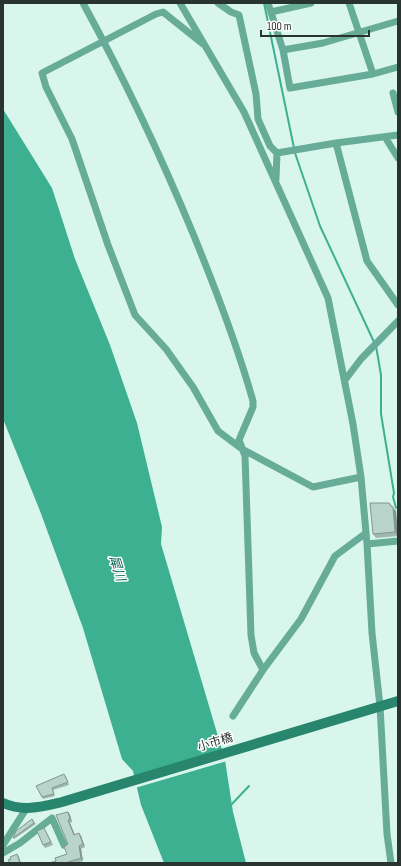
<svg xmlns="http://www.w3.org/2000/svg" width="401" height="866" font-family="'Sofia Sans Condensed','Noto Sans JP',sans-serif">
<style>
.water{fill:#3db092}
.pier{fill:#d9f6ec}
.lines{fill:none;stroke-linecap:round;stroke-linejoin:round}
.stream{stroke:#3db092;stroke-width:2}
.street{stroke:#67ac97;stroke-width:7}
.secondary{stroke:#29866e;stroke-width:10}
.wall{fill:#9fb7af}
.shaded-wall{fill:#82958e}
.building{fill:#b9d5cb;stroke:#82958e}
.labels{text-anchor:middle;stroke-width:3;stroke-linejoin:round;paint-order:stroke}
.street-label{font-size:12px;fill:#293330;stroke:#fff}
.water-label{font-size:13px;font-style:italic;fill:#01624e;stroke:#fff}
</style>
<rect width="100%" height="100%" fill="#d9f6ec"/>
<!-- water -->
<path class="water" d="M3,109l49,79 23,71 35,86 27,78 25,104 -1,17 64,216 8,52 13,51h-82l-23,-58 -8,-34 -11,-12 -39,-131 -43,-117 -37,-92z"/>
<!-- pier -->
<path class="pier" d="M223,750l4,11 -92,27 -3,-11z"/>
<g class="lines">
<!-- stream -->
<path class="stream" d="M264,3l30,145
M295,153l25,73 54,116
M376,346l5,29v39l13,79 -1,4 3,11
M230,806l19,-20"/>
<!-- street -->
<path class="street" d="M83,3c41,75 78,153 111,233 22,54 43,108 59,165v6l-14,33 6,16 6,179 3,18 9,17
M180,3l64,109 84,186 25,126 8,53 6,67 5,89 8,73 7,128 4,29
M218,3l13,9 8,3 17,79 2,25 12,27 7,7 59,-10 31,118 31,44
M268,3l15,47 7,38 83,-14 25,-7
M349,3l24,71
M271,12l40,-9
M203,44l-40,-32 -7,2 -114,59 4,14 26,52 36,106 27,70 31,34 27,38 25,44 24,18 71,38 48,-10
M283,50l40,-7 75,-22
M393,93l5,19
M385,137l13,21
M336,143l62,-8
M276,179l1,-26
M345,380l16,-21 37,-38
M367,544l31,-3
M233,716l30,-46 38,-51 34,-63 31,-23
M3,845l23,-36
M3,853l17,-10 32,-25 12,27"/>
<!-- secondary -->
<path class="secondary" d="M3,803c21,9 38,4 59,-1l336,-101"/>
</g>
<!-- wall -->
<path class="wall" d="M389,503l7,8 2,25 -22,2 -3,-4z
M66,776l3,9 -16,5 2,6 -12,3 -1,-2z
M68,812l2,3 2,7 -2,1 5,12 4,-2 2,3 4,11 -4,2 2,12 -6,2h-28l7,-2 11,-7 1,-10z
M32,819l4,5 -22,15 -1,-1z
M46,831l7,14 -8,3 -2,-3z"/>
<!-- shaded-wall -->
<path class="shaded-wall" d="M389,503l7,8 2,25 -3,-4z
M68,812l2,3 2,7 -2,-3z
M68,820l2,3 6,15 -2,-3z
M79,833l2,3 4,11 -2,-3z
M79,846l2,3 2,12 -2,-3z
M17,854l2,3 2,6h-1z"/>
<!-- building -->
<path class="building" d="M370,503h19l2,3 2,1 2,25 -22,2z
M64,774l4,8 -16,6 2,6 -12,3 -6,-11z
M68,812l2,7 -2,1 6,15 5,-2 4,11 -4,2 2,12 -16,5h-16l7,-2 -1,-3 12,-4 -3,-7 4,-3 -12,-29z
M32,819l2,4 -21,15 3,-7z
M44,828l7,14 -8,3 -6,-14z
M17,854l3,9h-10l-2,-3 3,-1 -1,-2z"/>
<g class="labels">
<!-- street labels -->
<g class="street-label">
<text transform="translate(215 742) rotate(-17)" y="4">小市橋</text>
</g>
<!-- water labels -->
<g class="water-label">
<text transform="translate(118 568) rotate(73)" y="5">犀川</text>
</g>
</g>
<!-- border -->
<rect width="401" height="866" fill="none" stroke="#293330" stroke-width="8"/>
<!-- scale -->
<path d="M261 30v6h108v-6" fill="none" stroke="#293330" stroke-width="2"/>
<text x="267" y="30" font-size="12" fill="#293330" stroke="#ffffff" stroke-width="3" paint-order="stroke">100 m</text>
</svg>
